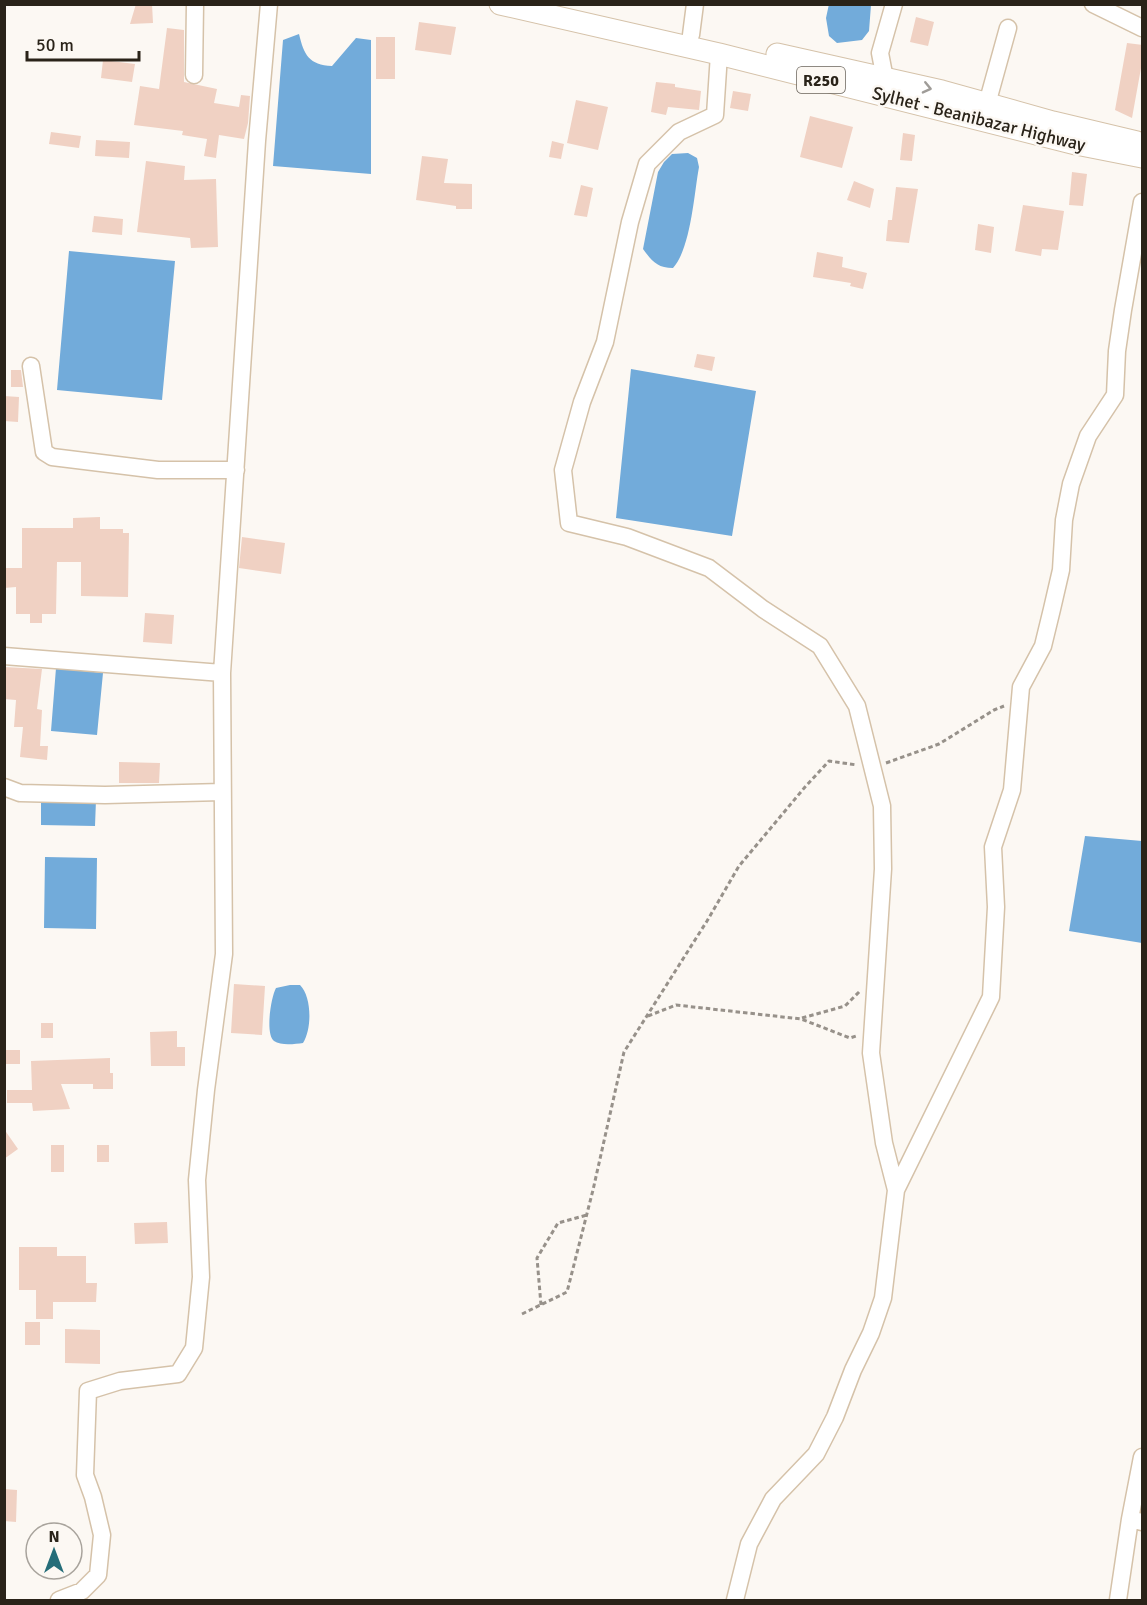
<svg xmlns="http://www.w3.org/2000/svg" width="1147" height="1605" font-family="Signika,sans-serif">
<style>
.water{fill:#72abda}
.building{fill:#f0d1c3}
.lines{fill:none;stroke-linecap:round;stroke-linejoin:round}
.minor-casing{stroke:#d5c2a9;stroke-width:19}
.major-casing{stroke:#d5c2a9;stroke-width:23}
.path{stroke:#97918a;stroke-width:3;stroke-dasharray:4.5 3;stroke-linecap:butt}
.minor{stroke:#fff;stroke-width:16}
.major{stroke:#fff;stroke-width:21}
.oneway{stroke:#9f9c98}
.labels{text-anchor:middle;stroke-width:5;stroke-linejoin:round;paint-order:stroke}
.shield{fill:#fcf8f3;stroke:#69635a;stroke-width:1.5}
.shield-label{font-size:16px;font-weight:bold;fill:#2a2319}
.street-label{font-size:18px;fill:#2a2319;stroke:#fcf8f3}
</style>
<rect width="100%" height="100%" fill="#fcf8f3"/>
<!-- water -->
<path class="water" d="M829,4l42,1 -2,26 -7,9 -25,3 -8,-7 -3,-18z
M299,34c5,21 10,31 33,32l24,-28 15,2v134l-98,-8 10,-126z
M688,153l9,5 2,9c-5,27 -8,81 -26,101 -16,0 -21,-7 -30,-19l15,-77 6,-10 8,-8z
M69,251l106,10 -13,139 -105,-10z
M631,369l125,22 -24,145 -116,-18z
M56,668l47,5 -6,62 -46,-4z
M41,799l55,1 -1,26 -54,-1z
M1085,836l57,5v102l-73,-12z
M45,857l52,1 -1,71 -52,-1z
M290,985h10c12,12 12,44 3,58 -8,1 -22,3 -29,-2 -9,-7 -3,-44 2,-53z"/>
<!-- building -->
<path class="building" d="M136,4h16l1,19 -23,1z
M916,17l18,5 -6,24 -18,-4z
M419,22l37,5 -5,28 -36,-5z
M167,28l17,2v52l33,7 -3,14 25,4 2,-12 9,1 -2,27 -4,16 -25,-4 -3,23 -12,-2 3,-17 -25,-4 1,-4 -49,-6 6,-39 19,3z
M376,37h19v42h-19z
M1127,43l16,2v12l-11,61 -17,-8z
M103,60l32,4 -3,18 -31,-4z
M656,82l19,2v3l26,4 -2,19 -31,-3 -2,8 -15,-3z
M733,91l18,3 -3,17 -18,-3z
M576,100l32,7 -10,43 -31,-7z
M810,116l43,11 -11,41 -42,-11z
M51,132l30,4 -2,12 -30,-4z
M903,133l12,2 -3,26 -12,-1z
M96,140l34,2 -1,16 -34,-2z
M552,141l12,3 -3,15 -12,-2z
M422,156l26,3 -4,24 28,1v25h-16v-3l-40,-6z
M146,161l39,5 -1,14 32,-1 2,68 -27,1 -1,-10 -53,-6z
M1072,172l15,2 -4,32 -14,-1z
M854,181l20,8 -4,19 -23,-8z
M581,185l12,3 -6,29 -13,-2z
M896,187l22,2 -9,54 -23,-2 2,-21h4z
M1023,205l41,6 -6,39 -16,-1 -1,7 -26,-5z
M94,216l29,3 -1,16 -30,-3z
M978,224l16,3 -3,26 -16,-3z
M817,252l26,5 -1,10 25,6 -4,16 -13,-3 1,-3 -38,-6z
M697,354l18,3 -3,14 -18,-4z
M11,370h10l2,17h-12z
M4,396l15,1 -1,25 -14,-1z
M100,517v12h23v4h6l-1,64 -47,-1v-34h-24l-1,52h-14v9h-12v-9h-14v-27l-12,1v-20h18v-40h51v-10z
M242,537l43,6 -4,31 -42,-6z
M145,613l29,2 -2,29 -29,-2z
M4,667l38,2 -5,40 5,1 -2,36h8l-1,14 -27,-3 3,-30h-9l2,-27 -12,-1z
M119,762l41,1 -1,20h-40z
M234,984l31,2 -3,49 -31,-2z
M41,1023h12v15h-12z
M177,1031v16h8v19h-34l-1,-34z
M4,1050h16v14h-16z
M110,1058v15h3v16h-20v-5h-32l9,25 -37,2 -1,-8h-25v-13h25l-1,-29z
M4,1129l14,20 -14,10z
M51,1145h13v27h-13z
M97,1145h12v17h-12z
M167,1222l1,21 -33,1 -1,-21z
M19,1247h38v9h29v27h11l-1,19h-43v17h-17v-29h-17z
M25,1322h15v23h-15z
M65,1329l35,1v34l-35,-1z
M4,1489l13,1 -1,32 -12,-1z"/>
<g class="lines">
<defs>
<path id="minor" d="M1093,4l49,24
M691,35l4,-31
M719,54l-4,61 -36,17 -32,32 -17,58 -25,120 -23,60 -19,68 6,53 58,14 82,31 54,41 57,37 37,60 25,100 1,63 -12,184 13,90 12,47 -13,108 -12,35 -18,37 -18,47 -19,37 -43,45 -24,45 -14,56
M194,75l1,-71
M885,79l-5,-26 14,-49
M987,104l21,-76
M31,366l13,86 8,5 106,13h78
M4,656l218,17
M4,787l16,6 85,2 117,-3
M896,1190l95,-193 5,-90 -3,-60 19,-57 9,-103 22,-41 9,-37 9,-39 3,-50 7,-36 17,-48 27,-41 2,-44 6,-41 19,-108
M1142,1457l-12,62 12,3
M59,1600l23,-9 16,-16 4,-40 -9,-38 -8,-22 3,-84 32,-10 58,-7 16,-26 7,-71 -4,-97 9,-90 18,-136 -2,-281 35,-532 12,-137
M1118,1600l12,-81"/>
<path id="major" d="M500,4l219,50 357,90 66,13
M777,54l165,37 111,31 84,20"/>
</defs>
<!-- minor casing -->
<use href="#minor" class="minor-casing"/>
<!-- major casing -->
<use href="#major" class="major-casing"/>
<!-- path -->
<path class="path" d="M886,763l53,-19 55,-34 10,-4
M648,1016l28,-11 125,14 49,19 6,-2
M802,1018l43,-12 15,-15
M541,1305l-4,-47 21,-35 29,-8
M522,1314l45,-22 26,-102 31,-138 83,-131 32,-55 66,-79 24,-26 28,4"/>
<!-- minor -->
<use href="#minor" class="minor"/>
<!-- major -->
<use href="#major" class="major"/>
</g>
<!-- one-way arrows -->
<defs><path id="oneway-chevron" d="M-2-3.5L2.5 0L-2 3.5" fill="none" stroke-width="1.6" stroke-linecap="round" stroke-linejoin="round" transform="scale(1.5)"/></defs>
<use class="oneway" href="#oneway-chevron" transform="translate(927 88) rotate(13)"/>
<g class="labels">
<!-- shield labels -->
<rect class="shield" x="797" y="67" width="48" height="26" rx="4.5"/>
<g class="shield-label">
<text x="821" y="86">R250</text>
</g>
<!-- street labels -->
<g class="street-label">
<text transform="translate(979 119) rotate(14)" y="6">Sylhet - Beanibazar Highway</text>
</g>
</g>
<!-- border -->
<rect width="1147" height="1605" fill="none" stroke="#2a2319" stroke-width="12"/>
<!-- north arrow -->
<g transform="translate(54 1551)"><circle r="28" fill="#fcf8f3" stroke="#a8a39c" stroke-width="1.5"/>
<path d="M0-4.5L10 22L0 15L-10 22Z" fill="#256d79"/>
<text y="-9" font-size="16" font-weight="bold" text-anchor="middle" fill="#2a2319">N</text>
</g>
<!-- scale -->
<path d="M27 51v9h112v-9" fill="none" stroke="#2a2319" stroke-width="3"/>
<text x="36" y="51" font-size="18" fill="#2a2319" stroke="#fcf8f3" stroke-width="4.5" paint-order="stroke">50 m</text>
</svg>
